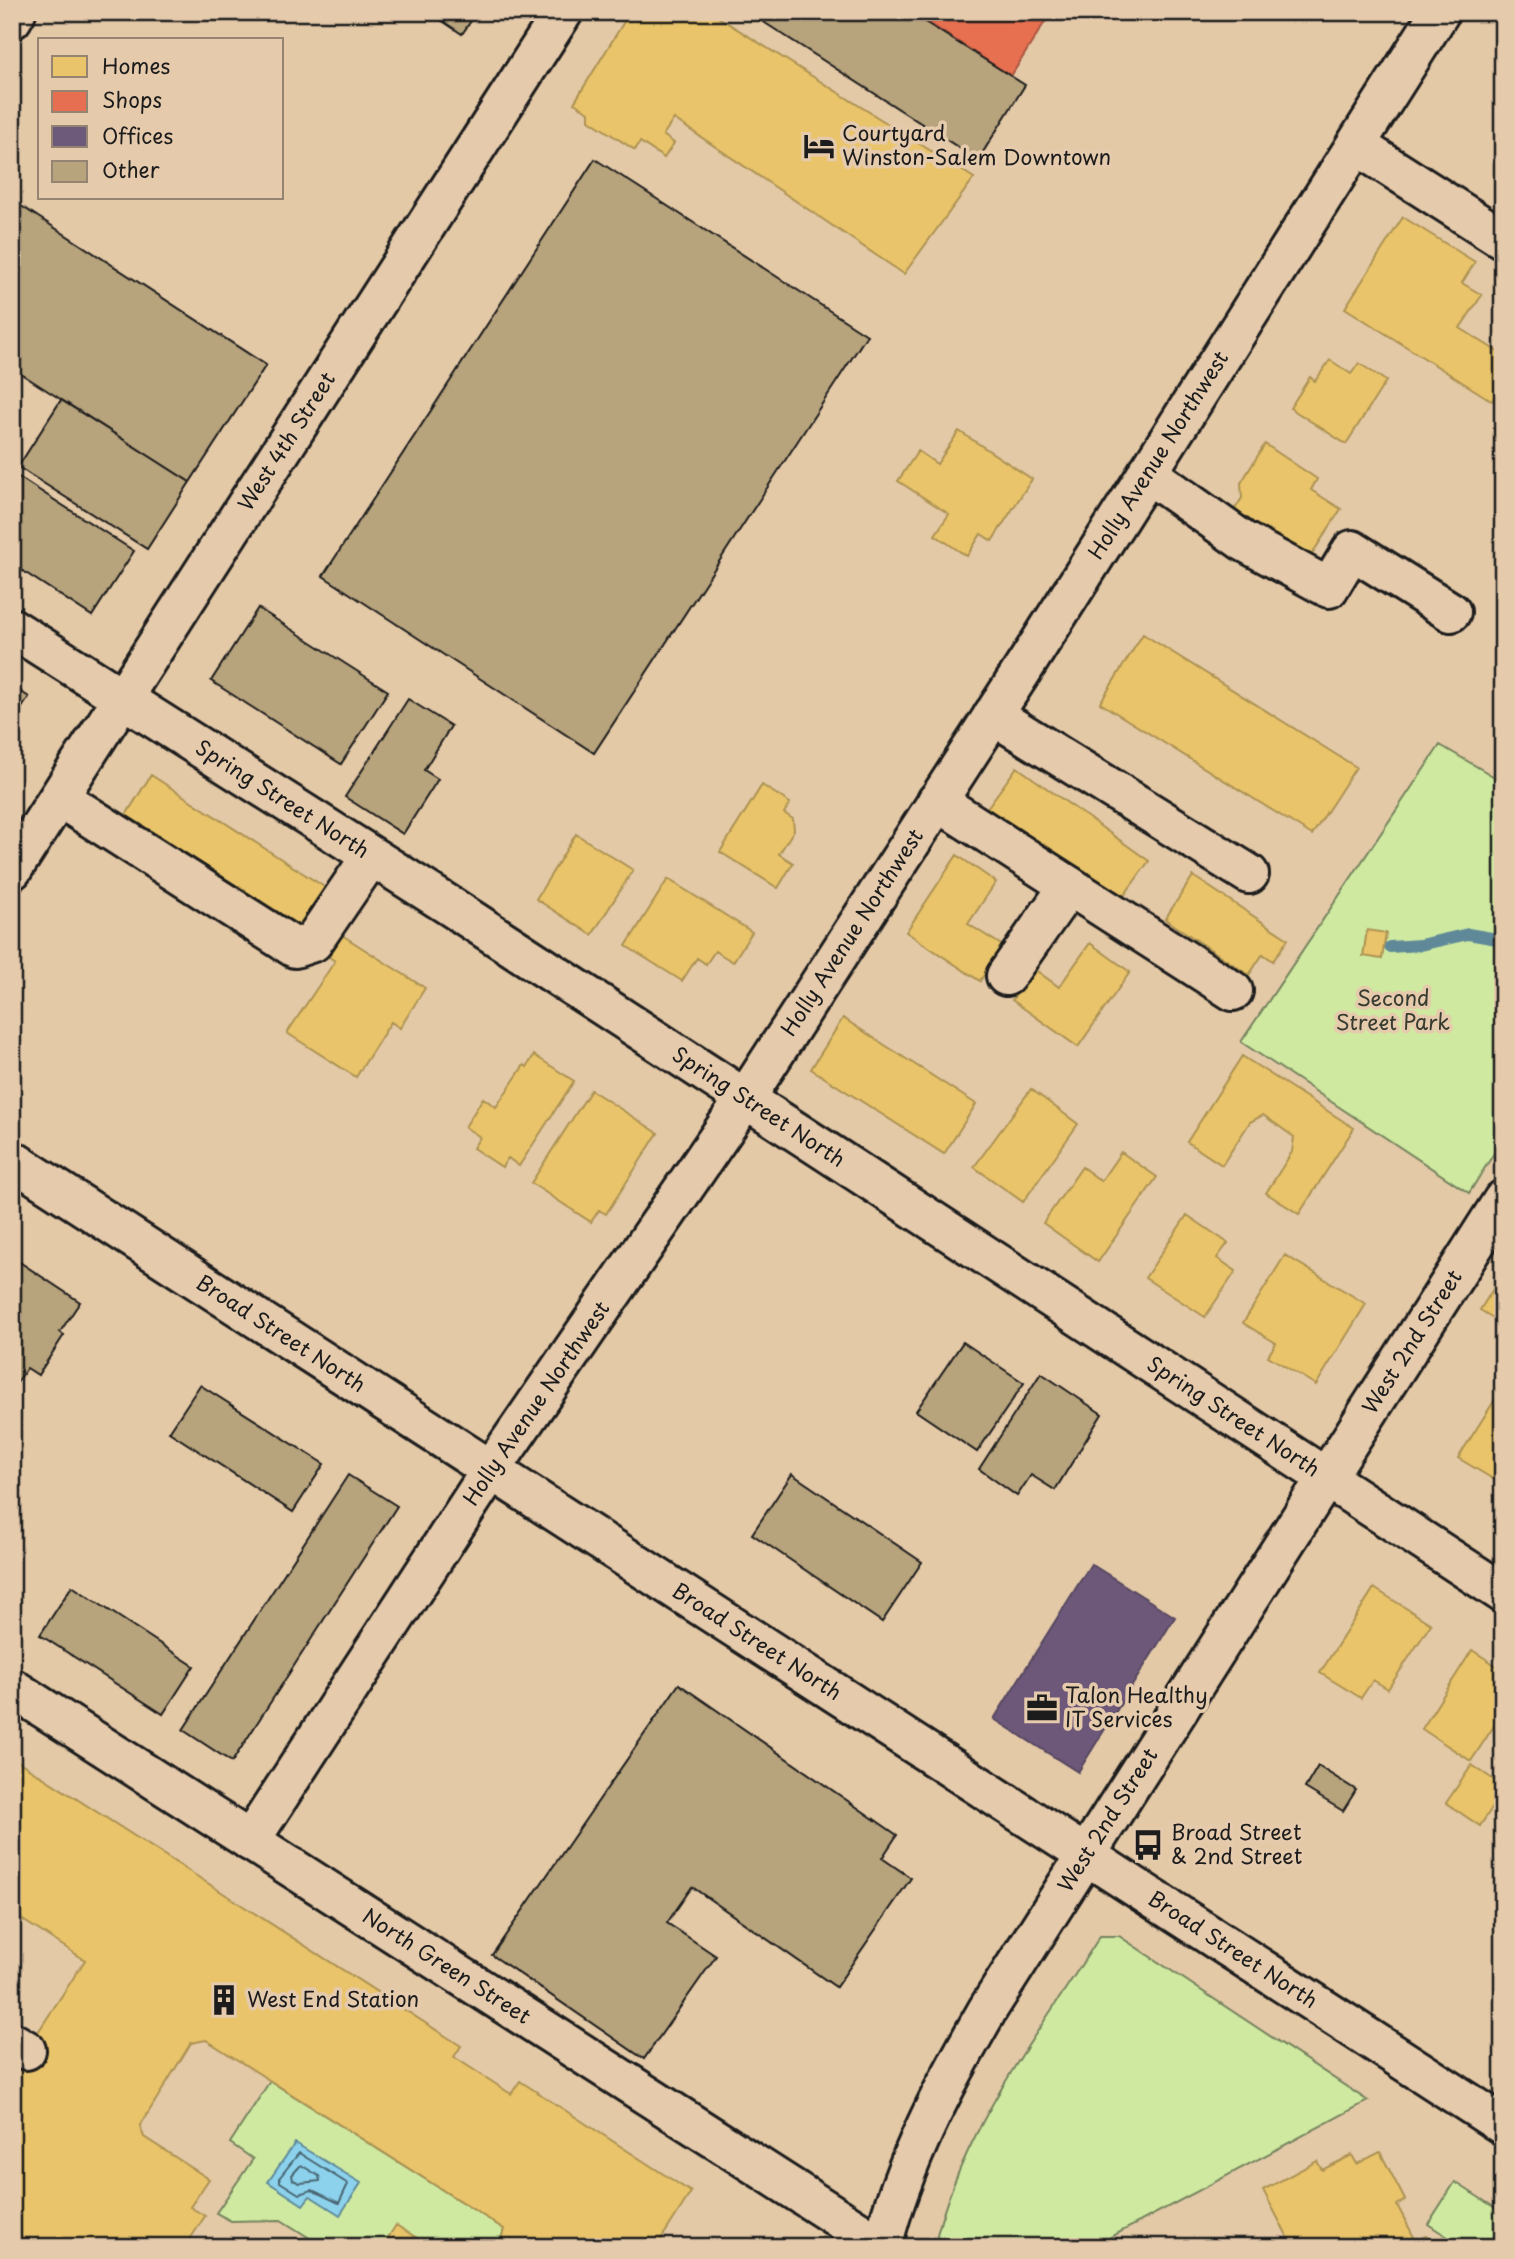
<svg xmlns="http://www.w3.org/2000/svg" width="1515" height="2259" font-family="'Playpen Sans',sans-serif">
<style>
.green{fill:#cfeaa0;stroke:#76835e;stroke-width:2}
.water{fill:#8cd2ed;stroke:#5f8999;stroke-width:2}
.homes{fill:#e9c46a;stroke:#ac9253;stroke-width:2}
.shops{fill:#e76f51;stroke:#aa5641;stroke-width:2}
.offices{fill:#6d597a;stroke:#55475e;stroke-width:2}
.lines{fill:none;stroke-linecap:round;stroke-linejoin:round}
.shore{stroke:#496570;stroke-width:2}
.stream{stroke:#5f8999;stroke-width:12}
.building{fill:#b7a37c;stroke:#1c1c1c;stroke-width:2}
.minor-casing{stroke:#1c1c1c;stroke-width:44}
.major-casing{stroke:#1c1c1c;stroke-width:44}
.minor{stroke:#e5caac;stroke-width:38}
.major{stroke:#e5caac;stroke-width:38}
.labels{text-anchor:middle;stroke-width:7;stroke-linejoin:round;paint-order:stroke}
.poi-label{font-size:21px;fill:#1c1c1c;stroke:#e5caac;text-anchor:start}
.street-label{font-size:21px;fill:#1c1c1c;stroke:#e5caac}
.park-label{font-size:21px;fill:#373b30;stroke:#e5caac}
</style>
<rect width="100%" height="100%" fill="#e4c9a7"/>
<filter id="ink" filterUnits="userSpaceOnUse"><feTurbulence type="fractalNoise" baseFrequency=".0143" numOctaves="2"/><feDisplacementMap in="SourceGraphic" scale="14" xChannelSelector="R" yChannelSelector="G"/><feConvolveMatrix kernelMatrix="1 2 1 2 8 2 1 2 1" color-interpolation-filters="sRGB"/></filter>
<g filter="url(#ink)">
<!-- green -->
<path class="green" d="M1440,745l63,37v357l-34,54 -228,-151z
M1100,1936h19l249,165 -276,146h-158c26,-115 104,-213 166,-311z
M270,2081l234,148 -5,18h-47l-7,-5 -4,5h-117l-43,-27 -50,1 -15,-8 37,-54 -23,-16z
M1455,2182l48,31v34h-40l-35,-23z"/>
<!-- water -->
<path class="water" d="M295,2143l66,40 -21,32 -30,-19 -7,9 -35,-23z"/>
<!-- homes -->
<path class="homes" d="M630,12h80l264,166 -70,96 -230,-155 -11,16 11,8 -10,15 -24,-16 -5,8 -46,-30v-8l-15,-9z
M1403,217l72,45 -13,21 20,12 -22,33 43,27v29l-11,17 -147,-93z
M1330,360l21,14 8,-11 27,18 -40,63 -56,-36 20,-31 5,4z
M959,431l73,48 -40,62 -11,-7 -14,22 -32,-21 14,-21 -51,-33 20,-30 19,13z
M1265,444l52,35 -6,11 30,19 -33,51 -75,-48 9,-14 -1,-15z
M1143,634l213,133 -44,68 -212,-132z
M1017,767l132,94 -29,40 -133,-93z
M151,775l175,113 -25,40 -175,-113z
M762,785l28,18 -6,10 9,6 1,11 -15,24 14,9 -15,25 -58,-36z
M576,834l57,36 -41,65 -56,-36z
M957,855l39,27 -28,42 35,22 -23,35 -74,-49z
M1193,876l95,63 -15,22 -10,-7 -14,21 -84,-56z
M668,879l84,53 -19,30 -18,-11 -9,13 -9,-6 -15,23 -56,-35z
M1367,930l19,3 -4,26 -19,-3z
M342,935l83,53 -25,40 -9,-6 -35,55 -69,-44 48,-72 -6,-4z
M1090,943l40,29 -52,75 -66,-47 22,-31 25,18z
M843,1018l133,86 -32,50 -133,-85z
M534,1055l40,26 -55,85 -11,-8 -6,9 -29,-19 7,-11 -15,-10 18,-29 13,9 28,-42 3,2z
M1242,1056l112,72 -55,86 -33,-21 26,-41 2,-15 -31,-22 -13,7 -28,43 -35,-23z
M1031,1089l47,35 -55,78 -49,-35z
M591,1090l67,43 -52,81 -7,-4 -8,12 -60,-39z
M1121,1152l36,25 -59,85 -55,-39 39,-56 19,14z
M1187,1215l41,28 -11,15 19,13 -31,46 -60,-39z
M1285,1255l81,49 -50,81 -48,-29 8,-13 -33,-20z
M1503,1273v51l-23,-14z
M1503,1387v98l-45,-27z
M1374,1588l57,36 -43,65 -15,-9 -12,18 -41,-25z
M1472,1650l31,20v62l-9,-6 -23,35 -49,-32z
M13,1758l448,288 -7,11 57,37 9,-13 171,111 -35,55h-157l5,-18 -298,-189 -15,3 -51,83 4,11 65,42 -19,28 15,9 -18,28 -7,-4 -4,7h-164v-175l73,-112 -73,-47z
M1472,1765l31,21v5l-23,35 -34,-23z
M1380,2152l25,48 -8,5 19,36 10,-5 6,11h-139l-30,-57 54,-29 5,9 30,-15 5,9z
M396,2225l34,21 -1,1h-47z"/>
<!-- shops -->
<path class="shops" d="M912,12h139l-40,64z"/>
<!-- offices -->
<path class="offices" d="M1091,1564l84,53 -97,155 -84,-53z"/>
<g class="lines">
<!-- shore -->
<path class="shore" d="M299,2153l49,31 -9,19 -27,-13 -13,4 -19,-12v-5z
M301,2165l18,11 1,5 -20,2 -7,-3 -1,-5z"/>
<!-- stream -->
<path class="stream" d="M1390,947l30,-2 48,-11 35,6"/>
</g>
<!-- building -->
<path class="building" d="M429,12h48l-15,22z
M748,12h161l116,73 -47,75z
M595,159l272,176 -273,418 -271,-177z
M12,200l254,165 -76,117 -178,-114z
M61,400l129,82 -43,67 -129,-82z
M17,476l117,75 -42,65 -80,-52v-81z
M258,608l130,83 -47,73 -130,-83z
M12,686l17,11 -17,26z
M408,699l43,27 -27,44 14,9 -35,55 -58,-37z
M12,1257l68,45 -20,30 4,3 -26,40 -11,-7 -15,22z
M963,1342l61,41 -47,69 -61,-41z
M1041,1373l61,41 -47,76 -24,-15 -14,21 -38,-27z
M200,1385l124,79 -31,48 -124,-80z
M792,1474l130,88 -40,60 -130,-88z
M348,1475l49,31 -165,256 -49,-32z
M72,1586l122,80 -31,48 -123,-79z
M679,1684l218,151 -15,23 29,20 -75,109 -144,-100 -25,36 49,33 -72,103 -152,-104z
M1318,1766l38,24 -13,21 -38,-23z"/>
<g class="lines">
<defs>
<g id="minor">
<path d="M12,19l4,-7"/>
<path d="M1356,145l147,94"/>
<path d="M1147,473l96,68 86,47 23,-38 99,62"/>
<path id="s1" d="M12,628l438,278 1053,687"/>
<path d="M993,715l256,159"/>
<path d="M60,798l235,150 18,-6 57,-84"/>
<path d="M937,801l296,190"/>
<path d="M1006,976l63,-90"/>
<path id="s2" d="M12,1688l870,558"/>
<path id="s3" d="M250,1841l241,-371 254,-371 284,-439 411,-648"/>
<path d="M12,2042l14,8"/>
</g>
<g id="major">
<path id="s4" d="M12,870l551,-858"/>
<path id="s5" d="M12,1160l1491,965"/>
<path id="s6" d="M882,2247c21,-85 63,-163 106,-238l515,-809"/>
</g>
</defs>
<!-- minor casing -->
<use href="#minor" class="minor-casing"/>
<!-- major casing -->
<use href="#major" class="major-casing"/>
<!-- minor -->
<use href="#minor" class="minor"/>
<!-- major -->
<use href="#major" class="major"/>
</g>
</g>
<!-- icons -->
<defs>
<symbol id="hotel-bare" viewBox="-9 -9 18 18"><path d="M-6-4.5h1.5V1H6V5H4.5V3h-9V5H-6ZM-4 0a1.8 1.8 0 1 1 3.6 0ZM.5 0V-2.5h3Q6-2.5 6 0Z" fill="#1c1c1c" stroke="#e5caac" stroke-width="2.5" paint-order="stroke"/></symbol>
<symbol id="office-bare" viewBox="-9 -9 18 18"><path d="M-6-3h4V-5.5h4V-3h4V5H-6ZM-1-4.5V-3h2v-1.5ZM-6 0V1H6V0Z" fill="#1c1c1c" stroke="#e5caac" stroke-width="2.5" paint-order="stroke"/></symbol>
<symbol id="bus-bare" viewBox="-9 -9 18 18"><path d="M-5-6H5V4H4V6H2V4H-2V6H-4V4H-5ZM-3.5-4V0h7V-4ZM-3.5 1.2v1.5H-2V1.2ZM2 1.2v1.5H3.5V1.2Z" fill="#1c1c1c" stroke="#e5caac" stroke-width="2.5" paint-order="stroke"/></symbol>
<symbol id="building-bare" viewBox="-9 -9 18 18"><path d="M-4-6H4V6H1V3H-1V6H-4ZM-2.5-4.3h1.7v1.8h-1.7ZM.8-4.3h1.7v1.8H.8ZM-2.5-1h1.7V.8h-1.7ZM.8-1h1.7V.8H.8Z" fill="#1c1c1c" stroke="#e5caac" stroke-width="2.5" paint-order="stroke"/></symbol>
</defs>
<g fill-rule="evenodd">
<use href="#hotel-bare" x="797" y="124" width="44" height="44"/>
<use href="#office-bare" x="1020" y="1686" width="44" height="44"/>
<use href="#bus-bare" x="1126" y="1823" width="44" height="44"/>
<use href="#building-bare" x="202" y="1978" width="44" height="44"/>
</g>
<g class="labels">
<!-- poi labels -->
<g class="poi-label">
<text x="842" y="141">Courtyard<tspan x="842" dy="24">Winston-Salem Downtown</tspan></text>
<text x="1065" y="1703">Talon Healthy<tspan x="1065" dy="24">IT Services</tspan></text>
<text x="1171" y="1840">Broad Street<tspan x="1171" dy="24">&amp; 2nd Street</tspan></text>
<text x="247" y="2007">West End Station</text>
</g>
<!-- street labels -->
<g class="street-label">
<text dy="7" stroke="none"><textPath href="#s4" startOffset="509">West 4th Street</textPath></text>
<text dy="7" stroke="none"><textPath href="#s3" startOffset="1657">Holly Avenue Northwest</textPath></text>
<text dy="7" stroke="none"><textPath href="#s1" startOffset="320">Spring Street North</textPath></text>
<text dy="7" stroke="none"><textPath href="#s3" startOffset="1090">Holly Avenue Northwest</textPath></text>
<text dy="7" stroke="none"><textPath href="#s1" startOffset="887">Spring Street North</textPath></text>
<text dy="7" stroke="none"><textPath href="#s5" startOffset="320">Broad Street North</textPath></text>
<text dy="7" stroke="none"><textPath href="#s6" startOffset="1052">West 2nd Street</textPath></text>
<text dy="7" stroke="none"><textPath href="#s3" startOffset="523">Holly Avenue Northwest</textPath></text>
<text dy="7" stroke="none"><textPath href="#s1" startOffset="1454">Spring Street North</textPath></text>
<text dy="7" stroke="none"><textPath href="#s5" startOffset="887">Broad Street North</textPath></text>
<text dy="7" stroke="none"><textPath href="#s6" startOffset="485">West 2nd Street</textPath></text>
<text dy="7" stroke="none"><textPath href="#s5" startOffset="1454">Broad Street North</textPath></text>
<text dy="7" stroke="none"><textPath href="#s2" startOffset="516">North Green Street</textPath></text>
</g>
<!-- park labels -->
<g class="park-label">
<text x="1393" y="1006">Second<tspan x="1393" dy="24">Street Park</tspan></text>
</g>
</g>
<!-- margin -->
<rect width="1515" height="2259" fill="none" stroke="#e5caac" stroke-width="42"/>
<rect x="21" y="21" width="1473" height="2217" fill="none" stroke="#1c1c1c" stroke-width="2.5" filter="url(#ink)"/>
<!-- legend -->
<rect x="38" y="38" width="245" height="161" fill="#e5caac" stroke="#958472" stroke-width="2"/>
<rect x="52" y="56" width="35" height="21" fill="#e9c46a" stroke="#958472" stroke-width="2"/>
<text x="102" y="74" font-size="21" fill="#1c1c1c">Homes</text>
<rect x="52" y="91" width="35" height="21" fill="#e76f51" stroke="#958472" stroke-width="2"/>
<text x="102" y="108" font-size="21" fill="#1c1c1c">Shops</text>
<rect x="52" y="126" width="35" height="21" fill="#6d597a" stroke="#958472" stroke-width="2"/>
<text x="102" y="144" font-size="21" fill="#1c1c1c">Offices</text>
<rect x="52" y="161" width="35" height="21" fill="#b7a37c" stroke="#958472" stroke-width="2"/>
<text x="102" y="178" font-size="21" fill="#1c1c1c">Other</text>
</svg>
